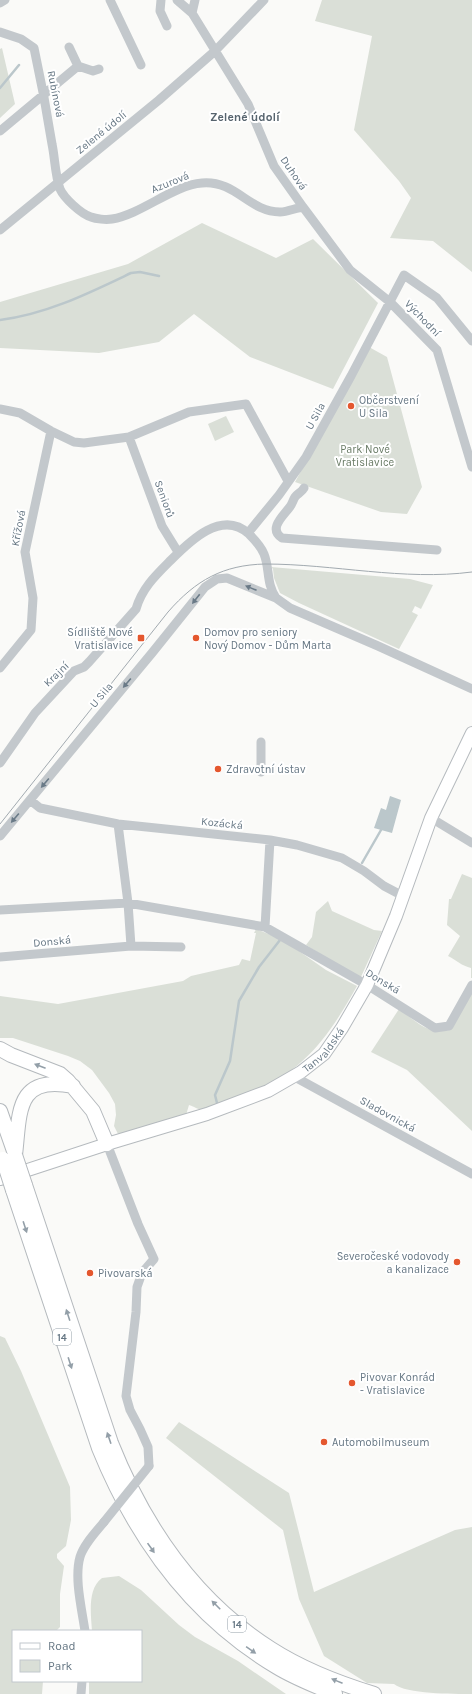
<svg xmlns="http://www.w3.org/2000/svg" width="472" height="1694" font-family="Karla,sans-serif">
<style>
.green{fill:#dadfd7}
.water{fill:#bbc7cb}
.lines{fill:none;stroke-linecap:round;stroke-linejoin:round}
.stream{stroke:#bbc7cb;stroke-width:2.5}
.major-casing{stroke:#b5babe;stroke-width:14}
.highway-casing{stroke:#b4b9bd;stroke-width:16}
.minor{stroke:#c3c8cc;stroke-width:9}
.major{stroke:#fff;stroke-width:12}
.highway{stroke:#fff;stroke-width:14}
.tram{stroke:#a2aab0;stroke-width:1}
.highway-bridge-casing{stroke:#b4b9bd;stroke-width:16;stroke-linecap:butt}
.minor-bridge{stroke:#c3c8cc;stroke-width:9}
.highway-bridge{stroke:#fff;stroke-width:14}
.oneway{fill:#6a7a87}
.oneway2{fill:#939fa8}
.poi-dot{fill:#e4572e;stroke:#fff;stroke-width:1.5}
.labels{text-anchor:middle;stroke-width:4;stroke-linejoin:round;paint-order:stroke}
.shield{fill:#fff;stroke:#939fa8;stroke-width:1}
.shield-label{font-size:10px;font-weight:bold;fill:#657683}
.street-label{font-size:11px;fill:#657683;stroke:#fff}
.poi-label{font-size:11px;fill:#657683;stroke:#fff;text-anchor:start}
.park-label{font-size:11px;fill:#687a64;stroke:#fff}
.neighbourhood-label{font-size:12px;font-weight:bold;fill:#57646e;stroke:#fff}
</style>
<rect width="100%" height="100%" fill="#fafaf8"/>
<!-- green -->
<path class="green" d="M322,0h150v272l-39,-31 -43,-3 21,-40 -12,-17 -45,-51 18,-94 -57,-15z
M2,48l13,56 -15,14v-69z
M202,223l74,35 37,-19 65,64 -45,86 -83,-32 -56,-43 -35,28 -60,11 -99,-5v-46l128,-38z
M369,347l18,10 35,130 -15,27 -26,-2 -86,-30z
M226,416l8,16 -19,9 -7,-17z
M271,567l139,12 23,6 -12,24 -6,-3 -3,6 6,3 -19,34 -100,-46 -19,-10 -6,-15 -1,-9z
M462,874l10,4v100h-1v-10c-9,-2 -15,-8 -23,-12l12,-20 -13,-11 2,-26h2z
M328,901l4,10 42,19 8,1 -22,48 -54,-34 6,-8 4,-25z
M256,929l20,8 20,12 30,21 31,16c-33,59 -59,92 -125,114 -7,2 -22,10 -29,10 -4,0 -10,-4 -14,-5l-3,10 -68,19 -4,-8 2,-11 -1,-11 -6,-11 -17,-23 -12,-9 -12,-5 -55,-18h-13v-42l58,8 125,-23 8,-5 48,-11 3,-6 8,2 6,-28h-2z
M472,991v140l-65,-61 -36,-18 28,-43c18,13 29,26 51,21z
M0,1336l5,2 16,33 49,116 1,33 -5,26 -9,8v4l7,8 -4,28v33l-4,4h-43v50h30l-1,13h-42z
M179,1422l110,71 25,99 141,-62 17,-3v167c-19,0 -66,0 -78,-10l-27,-1 -43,-27 -25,-57 -16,-69 -117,-92z
M119,1576l22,14 38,35 16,12 43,24 48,33h-197v-13h52v-50h-49c-1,-16 -5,-42 10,-53z"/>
<!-- water -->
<path class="water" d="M390,796l11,4 -9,33 -18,-5 7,-20 5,2z"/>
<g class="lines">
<!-- stream -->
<path class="stream" d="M0,88l19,-23
M0,320c47,-6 89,-27 131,-47l9,-1 19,4
M362,863l19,-33
M218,1107l-3,-12 15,-34 9,-60 20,-34 21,-27"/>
<defs>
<g id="major">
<path id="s1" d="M0,1179l107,-35 100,-30 61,-23 33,-19 23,-18 18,-26 25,-43 29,-69 35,-98 41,-85"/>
</g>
<path id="highway" d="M0,1049l11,6 49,19 8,7 25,30 14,33
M0,1111l14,40
M15,1155c5,-41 0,-81 58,-69
M25,1185l86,258c33,83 83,157 160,206 31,20 67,34 103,45
M13,1190l86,258c37,91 92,168 178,219 18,11 39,19 58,27"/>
</defs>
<!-- major casing -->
<use href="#major" class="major-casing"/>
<!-- highway casing -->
<use href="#highway" class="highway-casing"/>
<!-- minor -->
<path class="minor" d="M110,0l31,65
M161,0l-1,11 7,15
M177,0l15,13 56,91 26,62 29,41 47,63 40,32 47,48 35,117
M0,3l5,-3
M192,13l3,-13
M0,32l21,7 13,9c7,32 13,64 18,96 3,14 3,31 8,45 4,9 21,25 31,28 5,2 15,3 21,2 30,-5 61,-34 90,-36 34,-3 47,29 78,29 7,0 16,-4 23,-5
M78,66l15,5 6,-2
M0,131l78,-65 -9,-19
M0,230l159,-130 56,-49 49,-51
M0,409l20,4 31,18 23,11 10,1 45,-6 60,-25 57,-8 42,77
M129,437l33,89 16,26
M304,488c-2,4 -7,6 -9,9 -2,3 -3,8 -6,11 -6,8 -21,21 -7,30l155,12
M248,533l31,-38 27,-38 45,-81 53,-101 33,23 35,43
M0,668l31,-38 2,-32 -8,-46 26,-121
M261,742v30
M0,763l35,-50 39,-42 10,-4 5,-5 47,-53c6,-21 20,-34 35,-49 19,-19 51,-51 78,-26 6,6 12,12 15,20 6,15 2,29 12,44
M30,800l10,8 78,16 152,16 27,5 45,13 22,13 20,15 19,10
M431,818l41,25
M118,824l10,79 3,43
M0,836l152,-183 53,-66 12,-8 10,-1 49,20 14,10 88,38 94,43
M0,910l128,-7 137,24 102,58 68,43 14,-2 23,-41
M265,927l5,-87
M0,957l131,-11 50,1
M293,1076l179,98
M107,1144l31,80 16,35 -12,14 -5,14 -1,25 -10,84 4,14 10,19 8,18 1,19
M85,1631c-3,-21 -11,-53 -5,-74 4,-13 16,-25 24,-35
M81,1694l1,-13"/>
<!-- major -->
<use href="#major" class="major"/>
<!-- highway -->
<use href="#highway" class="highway"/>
<!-- tram -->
<path class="tram" d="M0,824l168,-212c28,-32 55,-47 97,-48 69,0 138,17 207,8"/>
<defs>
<path id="highway-bridge" d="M15,1155l10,30
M3,1159l10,31"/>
</defs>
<!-- highway-bridge casing -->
<use href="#highway-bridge" class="highway-bridge-casing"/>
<!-- minor-bridge -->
<path class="minor-bridge" d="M104,1522l45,-56"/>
<!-- highway-bridge -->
<use href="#highway-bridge" class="highway-bridge"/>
</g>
<!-- one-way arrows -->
<defs><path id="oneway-solid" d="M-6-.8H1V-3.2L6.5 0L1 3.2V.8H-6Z"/></defs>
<g class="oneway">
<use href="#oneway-solid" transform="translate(251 588) rotate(-158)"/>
<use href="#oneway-solid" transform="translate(196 599) rotate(128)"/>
<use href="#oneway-solid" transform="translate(127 683) rotate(130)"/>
<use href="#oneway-solid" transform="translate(45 783) rotate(130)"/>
<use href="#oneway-solid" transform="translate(15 818) rotate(130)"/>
</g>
<g class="oneway2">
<use href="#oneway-solid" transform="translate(40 1066) rotate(-159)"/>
<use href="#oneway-solid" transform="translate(25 1227) rotate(72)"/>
<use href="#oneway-solid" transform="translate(68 1315) rotate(-108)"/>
<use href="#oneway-solid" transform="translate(70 1363) rotate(72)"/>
<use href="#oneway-solid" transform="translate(109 1438) rotate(-109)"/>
<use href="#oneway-solid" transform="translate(151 1548) rotate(55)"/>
<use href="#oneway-solid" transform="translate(216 1605) rotate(-135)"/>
<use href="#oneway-solid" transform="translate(251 1650) rotate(35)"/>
<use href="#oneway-solid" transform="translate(337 1681) rotate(-158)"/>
</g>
<!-- markers -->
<g class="poi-dot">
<circle cx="351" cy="406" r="4"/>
<rect x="137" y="634" width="8" height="8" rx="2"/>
<circle cx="196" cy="638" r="4"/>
<circle cx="218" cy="769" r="4"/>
<circle cx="457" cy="1262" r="4"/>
<circle cx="90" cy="1273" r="4"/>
<circle cx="352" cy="1383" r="4"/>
<circle cx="324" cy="1442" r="4"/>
</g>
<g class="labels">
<!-- shield labels -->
<g class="shield">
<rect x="53" y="1329" width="18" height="16" rx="3"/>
<rect x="228" y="1616" width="18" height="16" rx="3"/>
</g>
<g class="shield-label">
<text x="62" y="1341">14</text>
<text x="237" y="1628">14</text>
</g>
<!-- street labels -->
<g class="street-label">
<text transform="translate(56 94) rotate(79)" y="4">Rubínová</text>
<text transform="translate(101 132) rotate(-39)" y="4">Zelené údolí</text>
<text transform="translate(294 173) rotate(56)" y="4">Duhová</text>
<text transform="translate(170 182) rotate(-22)" y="4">Azurová</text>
<text transform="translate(423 318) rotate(46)" y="4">Východní</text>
<text transform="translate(315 416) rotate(-61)" y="4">U Sila</text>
<text transform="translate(165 499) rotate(70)" y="4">Seniorů</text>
<text transform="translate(18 528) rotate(-79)" y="4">Křížová</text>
<text transform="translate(56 674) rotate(-44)" y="4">Krajní</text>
<text transform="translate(101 695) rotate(-50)" y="4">U Sila</text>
<text transform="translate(222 823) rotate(6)" y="4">Kozácká</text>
<text transform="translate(52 941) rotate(-5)" y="4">Donská</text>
<text transform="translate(383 981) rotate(31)" y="4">Donská</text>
<text dy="4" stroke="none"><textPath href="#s1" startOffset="352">Tanvaldská</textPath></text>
<text transform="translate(388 1114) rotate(29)" y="4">Sladovnická</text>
</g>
<!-- poi labels -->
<g class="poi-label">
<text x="359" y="404">Občerstvení<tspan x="359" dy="13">U Sila</tspan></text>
<text x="133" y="636" text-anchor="end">Sídliště Nové<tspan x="133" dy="13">Vratislavice</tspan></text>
<text x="204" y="636">Domov pro seniory<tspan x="204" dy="13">Nový Domov - Dům Marta</tspan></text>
<text x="226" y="773">Zdravotní ústav</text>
<text x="449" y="1260" text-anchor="end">Severočeské vodovody<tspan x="449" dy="13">a kanalizace</tspan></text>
<text x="98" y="1277">Pivovarská</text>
<text x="360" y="1381">Pivovar Konrád<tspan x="360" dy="13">- Vratislavice</tspan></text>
<text x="332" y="1446">Automobilmuseum</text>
</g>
<!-- park labels -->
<g class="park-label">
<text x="365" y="453">Park Nové<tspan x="365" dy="13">Vratislavice</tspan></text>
</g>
<!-- neighbourhood labels -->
<g class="neighbourhood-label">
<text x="245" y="121">Zelené údolí</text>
</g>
</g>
<!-- legend -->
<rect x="12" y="1630" width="130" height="52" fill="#ffffff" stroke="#c1c8cd"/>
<rect x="20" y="1643" width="20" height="6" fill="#ffffff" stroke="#c1c8cd"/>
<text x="48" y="1650" font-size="12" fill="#657683">Road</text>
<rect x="20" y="1660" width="20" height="12" fill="#dadfd7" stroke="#c1c8cd"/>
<text x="48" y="1670" font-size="12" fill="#657683">Park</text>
</svg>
